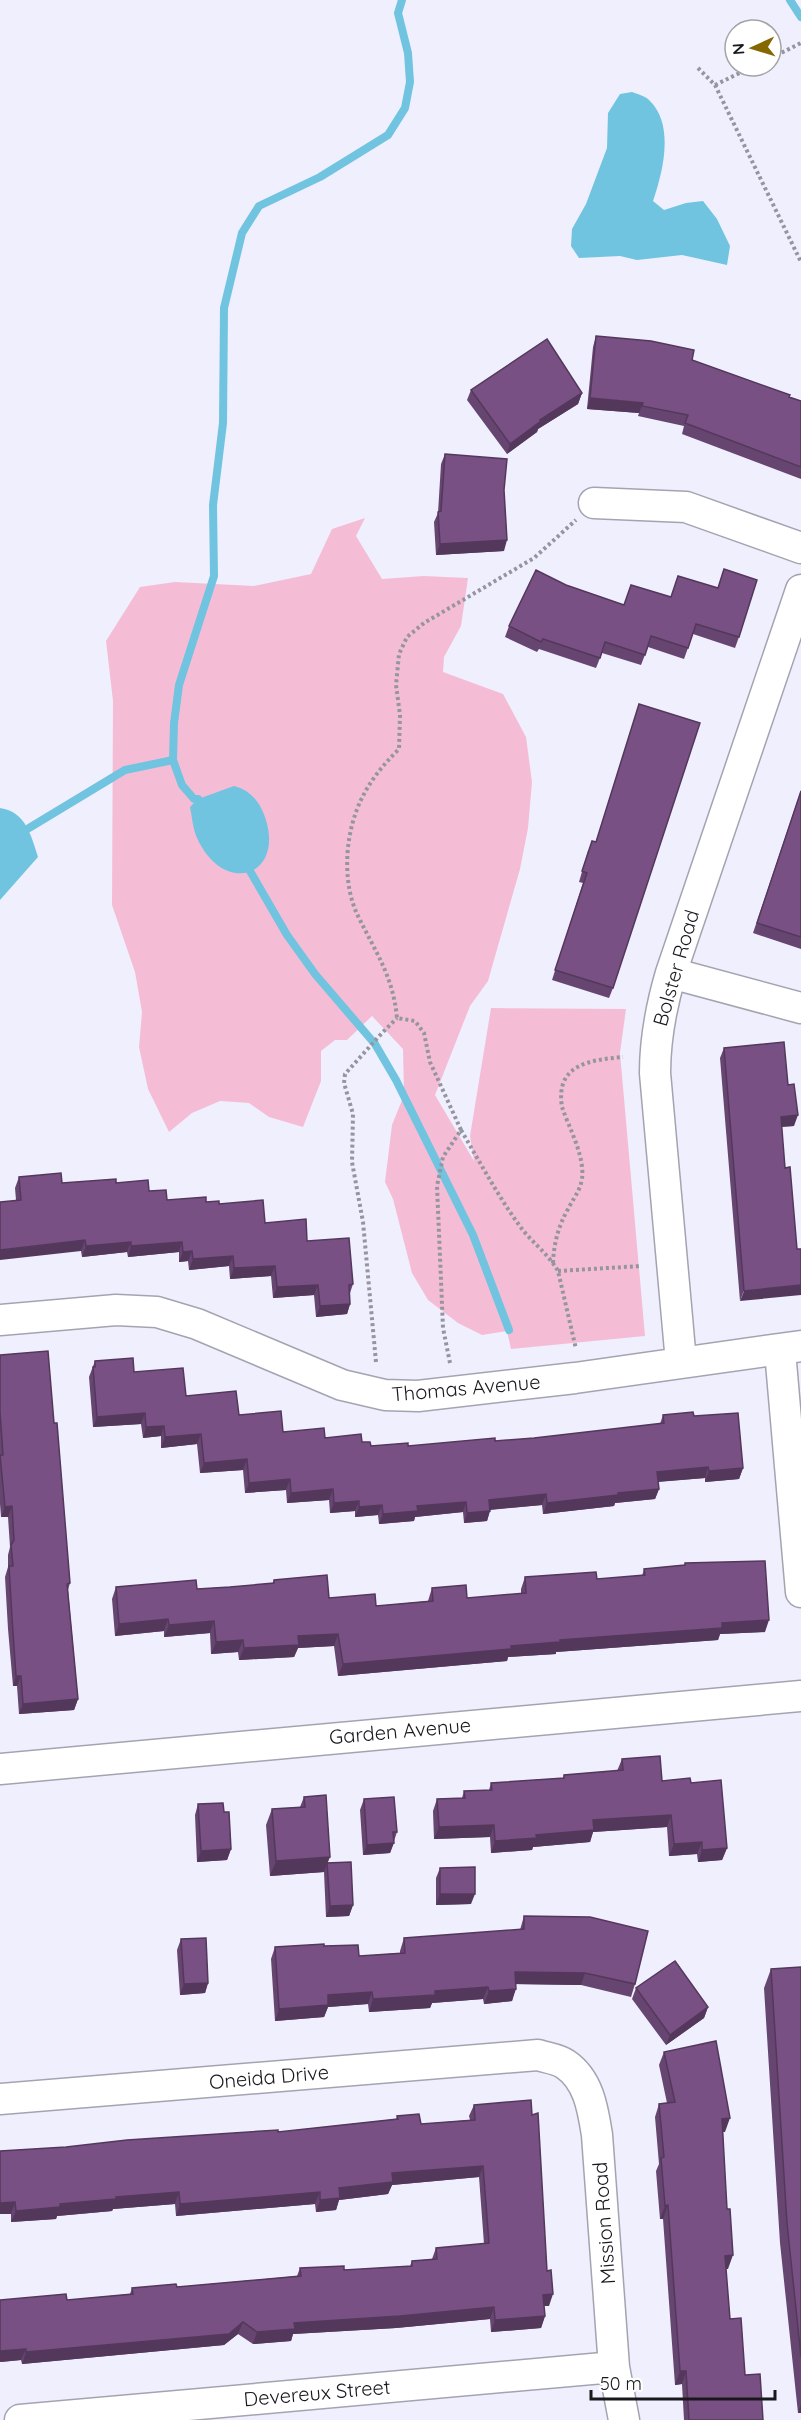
<svg xmlns="http://www.w3.org/2000/svg" width="801" height="2420" font-family="Quicksand,sans-serif">
<style>
.green{fill:#f5bdd5}
.water{fill:#70c4df}
.lines{fill:none;stroke-linecap:round;stroke-linejoin:round}
.stream{stroke:#70c4df;stroke-width:8}
.minor-casing{stroke:#a4a4b1;stroke-width:33}
.path{stroke:#9595a0;stroke-width:4;stroke-dasharray:3 3;stroke-linecap:butt}
.minor{stroke:#fff;stroke-width:30}
.wall{fill:#674571}
.shaded-wall{fill:#54385c}
.building{fill:#785083;stroke:#54385c;stroke-width:1.5}
.labels{text-anchor:middle;stroke-width:6;stroke-linejoin:round;paint-order:stroke}
.street-label{font-size:20px;fill:#18181d;stroke:#fff}
</style>
<rect width="100%" height="100%" fill="#efeffe"/>
<!-- green -->
<path class="green" d="M365,518l-9,18 26,43 42,-3 44,2 -7,48 -17,31 -1,15 60,22 23,43 6,45 -4,46 -8,41 -32,112 -18,25 -35,89 39,66 -4,-25 21,-128 135,1 -6,44 25,283 -134,13 -4,-18 -25,4 -24,-12 -30,-23 -16,-27 -19,-74 -8,-17 7,-57 12,-30 -1,-46 -31,-33 -25,24h-12l-14,11v30l-18,46 -34,-10 -20,-14 -29,-2 -28,12 -23,19 -21,-43 -9,-42 3,-35 -7,-40 -23,-67 1,-204 -7,-60 34,-54 35,-5 79,4 57,-12 21,-45z"/>
<!-- water -->
<path class="water" d="M632,92c5,2 13,4 17,8 26,24 14,72 4,101l11,9 22,-7 17,-2 14,18 13,27 -3,19 -45,-10 -45,5 -17,-4 -41,2 -8,-12 1,-17 14,-25 21,-56 1,-35 12,-19z
M234,786c13,3 24,13 29,26 26,63 -38,87 -66,26 -4,-9 -5,-21 -7,-31l8,-8z
M0,808c26,4 31,27 38,49l-38,43z"/>
<g class="lines">
<!-- stream -->
<path class="stream" d="M790,0l11,17
M198,799h-4l-12,-14 -9,-25 1,-37 5,-38 35,-109 -1,-71 10,-82 1,-115 18,-75 17,-27 61,-29 68,-42 17,-27 5,-26 -2,-29 -10,-40 4,-13
M29,828l96,-58 48,-10
M250,871l37,64 28,39 60,70 21,36 77,155 36,95"/>
<defs>
<path id="minor" d="M594,503l92,4 115,41
M671,973l130,35
M0,1320l116,-10 41,2 40,12 145,61 43,10 33,1 157,-18 226,-32
M780,1351l21,241
M681,1362l-26,-289c0,-35 6,-66 16,-100l130,-383
M0,1769l801,-73
M0,2099l538,-44c9,3 20,4 27,9 24,16 28,46 32,71l17,232 10,53
M20,2420l594,-53"/>
</defs>
<!-- minor casing -->
<use href="#minor" class="minor-casing"/>
<!-- path -->
<path class="path" d="M771,58l30,-15
M698,68l17,17 86,177
M715,85l39,-19
M461,1130c20,34 38,68 61,99 11,14 27,26 36,42l18,78
M553,1263c1,-20 5,-36 15,-54 5,-10 12,-18 14,-30 3,-23 -13,-51 -20,-72 -7,-43 28,-47 61,-50
M558,1271l83,-5
M376,1362l-13,-140 -11,-60 1,-48 -9,-31 1,-9 37,-41 15,-15
M450,1363l-7,-35 -6,-142 6,-29 18,-27 -31,-68 -6,-29 -9,-12 -18,-3c-4,-42 -21,-65 -39,-102 -17,-35 -13,-86 5,-120 9,-18 22,-33 36,-47l1,-34 -4,-30 3,-31 8,-17 17,-14 110,-65 42,-38"/>
<!-- minor -->
<use href="#minor" class="minor"/>
</g>
<!-- wall -->
<path class="wall" d="M596,336l96,24 109,41v78l-119,-45 2,-8 -46,-10 1,-3 -52,-4 6,-62z
M471,390l111,3 -4,11 -40,25 -1,3 -30,22 -40,-54z
M445,454l59,36v61l-68,4 -2,-33 4,-9 3,-49z
M566,585l58,20 7,-20 108,52 -4,11 -42,-14 -9,25 -36,-12 -7,18 -39,-12 -6,15 -57,-19 -2,3 -32,-15 4,-11z
M639,704l-26,284 -4,10 -57,-18 31,-97 -4,-1 9,-31 8,-9z
M801,790v159l-48,-16z
M724,1048l64,37 6,41 -13,1 4,41 5,-1 -50,134 -20,-243z
M19,1177l43,6h54l33,8 18,9 39,2 13,2 46,19 42,18 46,43 -3,9v11l-3,10 -31,3 -2,-22 -41,3 -2,-22 -41,3 -1,-13 -40,4 -1,-9 -9,1v-10l-51,5 -1,-5 -45,5 -1,-6 -65,-51 -1,-12z
M0,1355l54,68 16,160 -2,7 10,109 -4,11 -55,4 -2,-28h-4l-5,-57 -3,-52 3,-10v-12l2,-8 -2,-30h-7l-1,-13z
M95,1361l39,11 52,24 97,36 79,10 9,4h37l87,-5 39,-3 126,-14 3,-9 31,1 49,52 -4,11 -34,3v-4l-47,4 1,7 -4,10 -40,4 -1,3 -71,8 -1,-9 -52,5 -3,11 -23,2 -1,-11 -48,5 -1,4 -35,3 -1,-9 -23,2v-6l-25,2 -1,-13 -42,3 -1,-13 -41,3 -2,-23 -43,3 -3,-29 -36,4v-12l-18,2 -2,-14 -48,3 -4,-50z
M685,1563l80,69 -45,2 -2,6 -162,12v2l-48,3 -1,4 -169,15 -4,-30 -36,2 -4,9 -55,3 -1,-8 -27,2 -1,-21 -46,4v-6l-49,5 -3,-37 4,-12 81,2 75,-5 2,-4 55,18 47,8 52,-5 4,-13 35,10 54,-4v-5l4,-12 72,2 45,-3 2,-7 40,-4z
M622,1759l40,22 29,2 36,65 -5,12 -24,2 -1,-8 -28,2 -2,-29 -74,5 -3,10 -57,5 -1,3 -41,3 -1,-16 -56,2 -1,-28 4,-12 25,-1 2,-7 25,-1 2,-7 72,-5 1,-3 53,-4z
M304,1797l24,66 25,42 -4,11 -23,1 -2,-45 -54,4 -4,-51 6,-16 28,-2z
M364,1799l33,33 -7,21 -27,2 -3,-45z
M198,1804l33,45 -4,11 -30,2 -2,-47z
M440,1868l31,36 -35,1v-27z
M524,1916l111,68 -4,13 -50,-12 -65,-1 -4,17 -28,3 -1,-5 -51,4 -2,5 -61,4 -1,-8 -40,3 -4,10 -49,4 -4,-62 4,-12 49,-1 35,10 41,-3v-2l4,-13 116,-8z
M181,1939l27,44 -3,10 -25,2 -3,-45z
M801,1967v446h-3l-18,-170 -16,-255 7,-19z
M636,1988l72,19 -4,11 -38,27 -34,-46z
M664,2052l61,80h-2l5,137h-2l4,50 15,56 18,45h-79l-2,-36 -7,1 -12,-166h-3l-4,-48 3,-7 -4,-47 4,-13 8,-1 -8,-38z
M474,2105l75,201h-5l1,10 -4,12 -50,4 -1,-13 -94,9 -103,6 -2,7 -38,3 -15,-10 -14,11 -202,19 -1,-4 -21,2 67,-62 63,-6 2,-6 45,-1 120,-11 3,-8 44,2 66,-4 2,-5 20,-2 4,-11 48,-4 -5,-67 -87,8 -4,9 -49,6 -3,10 -20,2 -1,-8 -139,12 -1,-12 -62,5 -1,2 -55,5 -1,3 -45,3v-8h-11v-63l66,-4 212,-15 118,-13 1,-3 24,8 49,-4 -1,-4z"/>
<!-- shaded-wall -->
<path class="shaded-wall" d="M582,393l-4,11 -40,25 -1,3 -30,22 3,-10 30,-24z
M590,398l53,5 -4,10 -52,-4z
M507,540l-3,11 -68,4 4,-11z
M798,1115l-4,11 -17,1 4,-10z
M85,1240l-4,11 -81,9v-10z
M131,1242l-4,10 -45,5 4,-11z
M182,1242l-3,10 -51,5 3,-11z
M192,1251l-4,10 -9,1 4,-10z
M233,1256l-4,10 -40,4 4,-11z
M275,1266l-4,10 -41,3 4,-11z
M318,1285l-4,10 -41,3 4,-11z
M801,1285v10l-61,6 4,-10z
M350,1304l-3,10 -31,3 4,-11z
M145,1413l-4,11 -48,3 4,-10z
M164,1426l-3,10 -18,2 3,-11z
M201,1434l-4,10 -36,4 4,-11z
M247,1459l-4,11 -43,3 4,-10z
M708,1467l-3,11 -51,4 3,-10z
M743,1468l-4,11 -34,3 4,-11z
M290,1479l-4,11 -41,3 4,-10z
M333,1489l-4,11 -42,3 4,-10z
M659,1489l-4,10 -40,4 -1,3 -71,8 4,-11 71,-10z
M546,1494l-4,11 -56,5 3,-10z
M359,1501l-4,10 -25,2 4,-10z
M466,1502l-3,10 -48,5 -1,4 -35,3 4,-10 34,-8z
M382,1505l-4,10 -23,2 4,-10z
M12,1506l-4,11h-7l4,-10z
M490,1511l-3,10 -23,2 3,-10z
M168,1619l-4,12 -49,5 4,-12z
M769,1620l-4,12 -45,2 -2,6 -162,12v2l-48,3 -1,4 -169,15 5,-12 379,-41z
M214,1621l-4,12 -46,4 5,-12z
M338,1634l-4,12 -36,2 -4,9 -55,3 5,-12 54,-12z
M243,1640l-5,12 -27,2 5,-12z
M16,1676h5l-4,10h-4z
M78,1699l-4,11 -55,4 4,-10z
M671,1815l-4,12 -74,5 -3,10 -57,5 -1,3 -41,3 4,-12 41,-6 57,-15z
M494,1825l-4,12 -56,2 5,-12z
M702,1842l-5,12 -28,2 5,-12z
M394,1843l-4,10 -27,2 4,-10z
M727,1848l-5,12 -24,2 4,-12z
M231,1849l-4,11 -30,2 4,-11z
M330,1857l-6,15 -54,4 6,-15z
M440,1894h35l-4,10 -35,1z
M353,1905l-4,11 -23,1 4,-11z
M515,1972l70,1 -4,12 -71,-1z
M208,1983l-3,10 -25,2 4,-11z
M488,1987l-5,12 -51,4 -2,5 -61,4 4,-13 62,-8z
M516,1989l-4,12 -28,3 5,-13z
M372,1992l-4,12 -40,3 -4,10 -49,4 4,-12 49,-14z
M708,2007l-4,11 -38,27 4,-10z
M730,2118l-5,14h-8l5,-13z
M483,2166l-4,11 -87,8 -4,9 -49,6 -3,10 -20,2 4,-12 19,-12 53,-15z
M179,2192l-4,12 -62,5 -1,2 -55,5 -1,3 -45,3 5,-11 100,-14z
M320,2192l-5,12 -139,12 4,-12z
M15,2202l-4,12h-11v-11z
M668,2205l-5,14h-3l5,-13z
M733,2255l-5,14h-8l5,-13z
M553,2294l-4,12h-10l4,-11z
M494,2307l-4,12 -94,9 -103,6 -2,7 -38,3 4,-12 37,-9z
M545,2316l-4,12 -50,4 4,-12z
M243,2322l-5,12 -14,11 -202,19 4,-12z
M26,2349l-5,11 -21,2v-11z
M680,2371h6l-4,13 -7,1z
M801,2404v9h-3z"/>
<!-- building -->
<path class="building" d="M596,336l55,5 43,9 -2,10 98,35 -1,2 12,4v66l-116,-44 3,-8 -46,-9 1,-3 -53,-5z
M547,339l35,54 -42,27 1,1 -31,23 -39,-54z
M445,454l62,5 -3,31 3,50 -67,4 -2,-32 3,-1z
M724,569l33,11 -18,57 -43,-13 -8,24 -37,-12 -6,19 -40,-13 -5,16 -57,-19 -2,3 -32,-16 27,-56 30,15 58,20 7,-20 40,12 7,-21 40,12z
M639,704l61,19 -87,265 -58,-18 32,-97 -5,-2 10,-30 4,1z
M801,791v146l-44,-14z
M784,1042l4,43 6,-1 4,31 -17,2 4,51 5,-1 7,82h4v36l-57,6 -20,-243z
M61,1173l1,10 54,-4v4l32,-3 1,11 17,-1 1,10 39,-3v5l13,-1v3l44,-4 2,23 41,-4 1,22 42,-3 4,46 -4,1 1,19 -30,2 -2,-21 -41,2 -2,-21 -41,2 -1,-12 -40,3 -1,-8 -9,1 -1,-10 -51,4v-4l-45,4 -1,-6 -85,10v-48l21,-2 -2,-23z
M48,1351l6,72h3l13,160 -3,1 11,115 -55,5 -2,-28h-5l-4,-58 -3,-52h4l-2,-21 3,-5 -2,-34 -7,1 -5,-52h3l-3,-43v-57z
M133,1358l1,14 49,-4 3,28 50,-5 3,24 42,-4 2,21 41,-4 1,10 36,-4 1,8h8l1,4 37,-3v3l87,-8v3l39,-3 130,-15 -1,-8 30,-3 1,4 44,-3 5,55 -34,3 -1,-4 -51,5 2,17 -41,4v2l-71,8 -1,-9 -57,6 1,11 -23,2 -1,-11 -49,4 1,5 -35,3 -1,-9 -23,2v-6l-25,2 -1,-14 -42,4 -1,-14 -41,4 -2,-24 -43,4 -3,-29 -36,3 -1,-11 -18,1 -1,-14 -48,4 -4,-50h2v-6z
M765,1561l4,59 -47,3v5l-162,12v2l-49,4v3l-168,15 -5,-30 -40,2 1,9 -55,3 -1,-8 -27,2 -2,-21 -45,4 -1,-6 -49,5 -3,-37 80,-7 1,9 33,-2 44,-4v-3l53,-5 2,23 46,-4 1,12 57,-5 -1,-13 34,-3 1,13 59,-5 -1,-16 71,-5 1,7 48,-4 -1,-6 41,-4v-2z
M660,1756l2,25 28,-3 1,5 30,-3 6,68 -25,2v-8l-28,2 -3,-29 -78,5 1,10 -58,5 1,3 -42,3 -1,-16 -55,2 -2,-28 28,-1 -1,-7 28,-1 -1,-7 73,-5v-3l59,-5 -1,-11z
M326,1795l4,62 -54,4 -4,-52 33,-2 -1,-10z
M394,1797l3,35h-4l1,11 -27,2 -3,-46z
M223,1803l1,9h5l2,37 -30,2 -3,-47z
M351,1862l2,43 -23,1 -3,-43z
M475,1867v27h-35v-26z
M524,1916l66,1 58,14 -13,53 -50,-11 -70,-1 1,17 -27,2 -1,-4 -53,4v4l-62,4 -1,-7 -44,3v10l-49,4 -4,-62 49,-3v2l34,-1 1,11 46,-3 -1,-15 120,-9z
M206,1938l2,45 -24,1 -3,-45z
M675,1961l33,46 -38,28 -34,-47z
M801,1967v390l-14,-134 -16,-254z
M716,2041l14,77 -8,1 5,90h3l3,46 -8,1 5,63 11,-1 4,57 15,-1 3,46h-74l-3,-49h-6l-12,-166 -3,1 -4,-48 3,-1 -5,-53 16,-2 -11,-50z
M531,2100l1,15 6,-2 9,158 4,-1 2,24 -10,1 2,21 -50,4 -1,-13 -94,9 -106,7 1,6 -38,3 -14,-10 -14,12 -203,18v-3l-26,2v-51l66,-6 1,6 66,-6 -1,-6 44,-4 1,3 124,-11 -1,-8 44,-2v4l68,-4v-5l25,-2 -1,-11 53,-5 -6,-77 -91,7 1,9 -54,6 1,10 -20,2v-8l-140,12 -1,-12 -63,5v2l-56,5v3l-44,4 -1,-9 -15,1v-52l66,-4 61,-7 151,-10v2l120,-13 -1,-3 22,-2 2,10 54,-4 -1,-15z"/>
<g class="labels">
<!-- street labels -->
<g class="street-label">
<text transform="translate(676 968) rotate(-74)" y="7">Bolster Road</text>
<text transform="translate(466 1388) rotate(-5)" y="7">Thomas Avenue</text>
<text transform="translate(400 1731) rotate(-5)" y="7">Garden Avenue</text>
<text transform="translate(269 2077) rotate(-5)" y="7">Oneida Drive</text>
<text transform="translate(604 2223) rotate(-94)" y="7">Mission Road</text>
<text transform="translate(317 2393) rotate(-5)" y="7">Devereux Street</text>
</g>
</g>
<!-- north arrow -->
<g transform="translate(753 48) rotate(266)"><circle r="28" fill="#ffffff" stroke="#a3a3a5" stroke-width="1.5"/>
<path d="M0-4.5L10 22L0 15L-10 22Z" fill="#856802"/>
<text y="-9" font-size="16" font-weight="bold" text-anchor="middle" fill="#18181d">N</text>
</g>
<!-- scale -->
<path d="M591 2390v9h184v-9" fill="none" stroke="#18181d" stroke-width="3"/>
<text x="600" y="2390" font-size="18" fill="#18181d" stroke="#ffffff" stroke-width="4.5" paint-order="stroke">50 m</text>
</svg>
